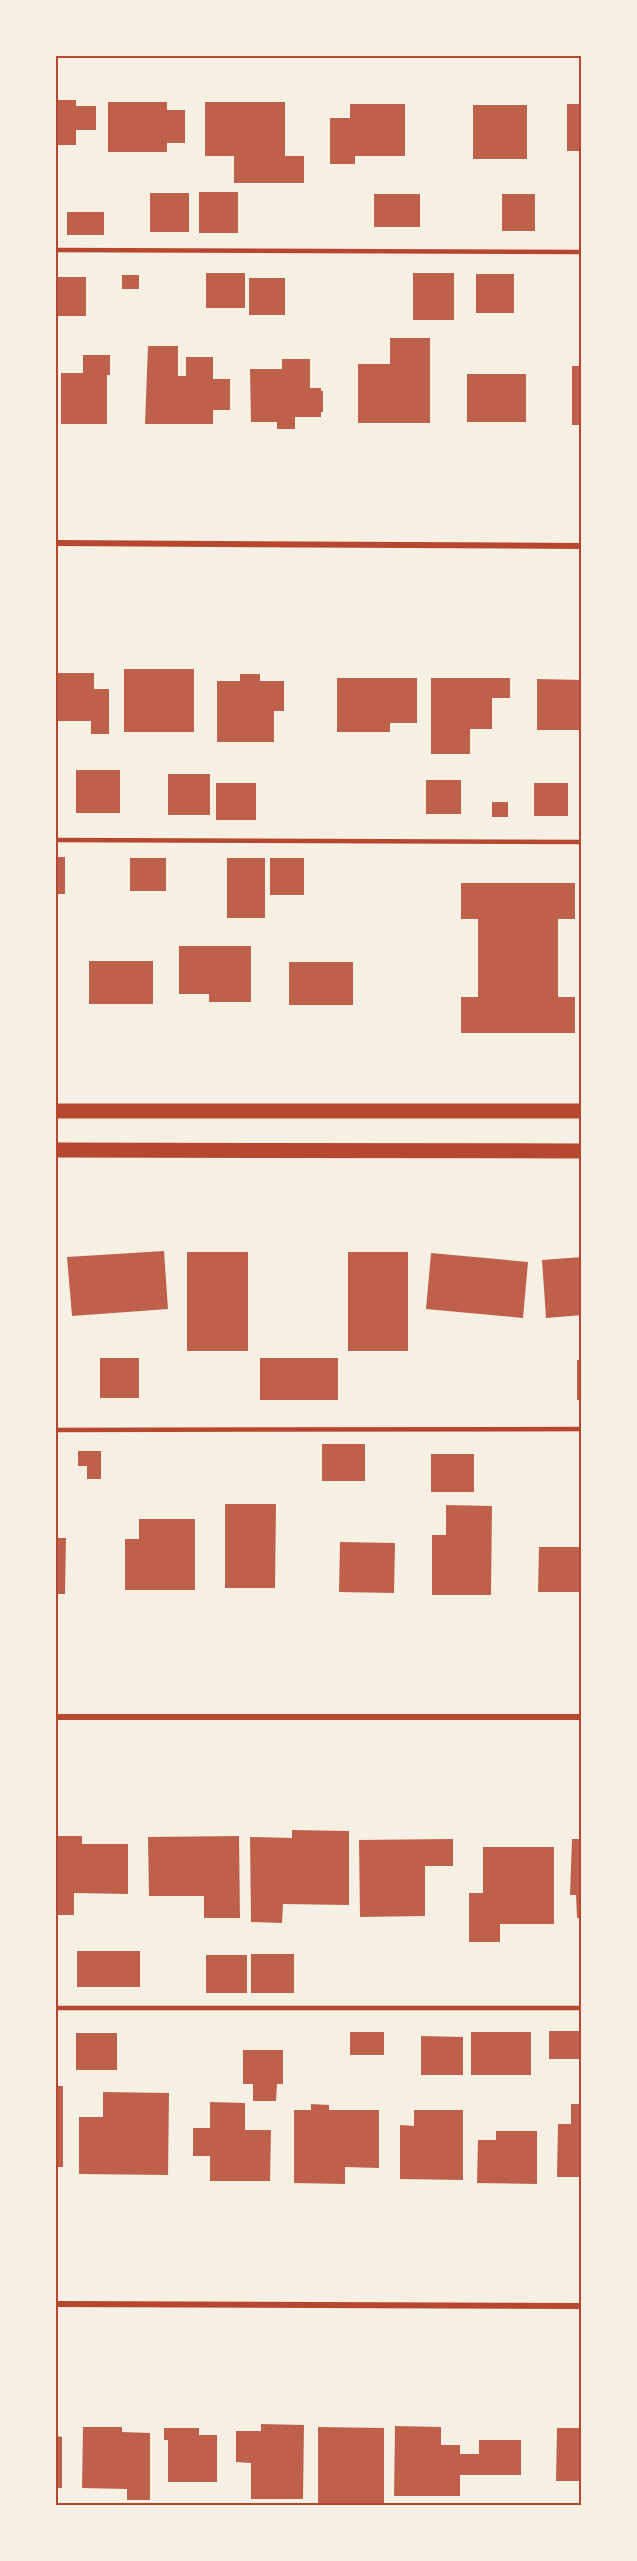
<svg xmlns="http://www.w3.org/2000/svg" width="637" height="2561" font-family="'Nunito Sans',sans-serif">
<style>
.building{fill:#bf614a}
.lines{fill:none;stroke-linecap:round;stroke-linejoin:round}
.service{stroke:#b5482f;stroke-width:4.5}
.minor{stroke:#b5482f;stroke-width:6}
.primary{stroke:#b5482f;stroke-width:15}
.neatline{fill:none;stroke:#b5482f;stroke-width:2}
</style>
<rect width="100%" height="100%" fill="#f6efe4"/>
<!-- building -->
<path class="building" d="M56,100h20v6h20v24h-20v15h-20z
M108,102h59v8h18v33h-18v9h-59z
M205,102h80v54h19v27h-70v-27h-29z
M350,104h55v52h-50v8h-25v-46h20z
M567,104h15v47h-15z
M473,105h54v54h-54z
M199,192h39v41h-39z
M150,193h39v39h-39z
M374,194h46v33h-46z
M502,194h33v37h-33z
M67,212h37v23h-37z
M206,273h39v35h-39z
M413,273h41v47h-41z
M476,274h38v39h-38z
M122,275h17v14h-17z
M56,277h30v39h-30z
M249,278h36v37h-36z
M390,338h40v85h-72v-59h32z
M148,346h30v30h8v-19h27v22h17v31h-17v14h-68z
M83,355h27v20h-3v49h-46v-51h22z
M282,359h28v29h11v3h2v21h-2v5h-26v12h-18v-7h-26l-1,-53h32z
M572,366h10v59h-10z
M467,374h59v48h-59z
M124,669h70v63h-70z
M56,673h38v16h15v45h-18v-13h-35z
M240,674h20v7h24v30h-10v31h-57v-61h23z
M337,678h80v45h-27v9h-53z
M431,678h79v20h-18v31h-22v25h-39z
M537,679l45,1v50h-45z
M76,770h44v43h-44z
M168,774h42v41h-42z
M426,780h35v34h-35z
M216,783h40v37h-40z
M534,783h34v33h-34z
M492,802h16v15h-16z
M56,857h9v37h-9z
M130,858h36v33h-36z
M227,858h38v60h-38z
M270,858h34v37h-34z
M461,883h114v36h-17v78h17v36h-114v-36h17v-78h-17z
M179,946h72v56h-42v-8h-30z
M89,961h64v43h-64z
M289,962h64v43h-64z
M164,1251l4,58 -96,7 -5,-59z
M187,1252h61v99h-61z
M348,1252h60v99h-60z
M431,1253l97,9 -5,56 -97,-9z
M582,1257v58l-36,3 -4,-58z
M100,1358h39v40h-39z
M260,1358h78v42h-78z
M577,1360h5v40h-5z
M322,1444h43v37h-43z
M78,1451h23v28h-14v-13h-9z
M431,1454h43v38h-43z
M225,1504h51l-1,84h-50z
M446,1505l46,1 -1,89h-59v-60h14z
M139,1519h56v71h-70v-51h14z
M56,1538h10l-1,56h-9z
M340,1542l55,1 -1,50 -55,-1z
M539,1547h43v45h-44z
M292,1830l57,1v74l-66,-1 -1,19 -31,-1 -1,-85 42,1z
M56,1836h26v8h46v50l-54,-1v22h-18z
M239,1836l1,82h-36v-22h-55l-1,-59z
M453,1839v27h-28v50l-65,1 -1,-77z
M572,1839h10v79h-5l-1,-23h-6z
M483,1847h71v77h-54v18h-31v-49h14z
M77,1951h63v36h-63z
M251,1954h43v39h-43z
M206,1955h41v38h-41z
M549,2031h33v28h-33z
M350,2032h34v23h-34z
M471,2032h60v43h-60z
M76,2033h41v37h-41z
M421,2036l42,1v38h-42z
M243,2050h40v34h-6l-1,17h-23v-17h-10z
M56,2086h7v81h-7z
M103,2092l66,1 -1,82 -89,-1v-57h24z
M210,2102l35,1v27h26l-1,51h-60v-25h-17v-28h17z
M311,2104l18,1v5h50v58l-34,-1v17l-51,-1v-73h17z
M571,2104h11v73h-25l1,-53h13z
M414,2110h49v70l-63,-1v-54l14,1z
M496,2131h41v53l-60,-1 1,-43h18z
M261,2424l43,1 -1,74h-52v-36l-15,-1v-31h25z
M395,2426l46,1v18h19v9h19v-14h42v35h-61v21h-66z
M83,2427h39v5l28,1v67h-23v-11l-45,-1z
M318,2427l66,1v78h-66z
M164,2428h35v7h18v47h-49v-42h-4z
M557,2428h25v53h-26z
M56,2436l6,1v51h-6z"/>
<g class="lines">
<!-- service -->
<path class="service" d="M56,250l526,2
M56,840l526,2
M56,1430l526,-1
M56,2008h526"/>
<!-- minor -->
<path class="minor" d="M56,543l526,3
M56,1717h526
M56,2304l526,2"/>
<!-- primary -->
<path class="primary" d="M56,1111h526
M56,1150l526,1"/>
</g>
<!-- border -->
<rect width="637" height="2561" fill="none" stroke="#f6efe4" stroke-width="114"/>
<rect x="57" y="57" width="523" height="2447" class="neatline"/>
</svg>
